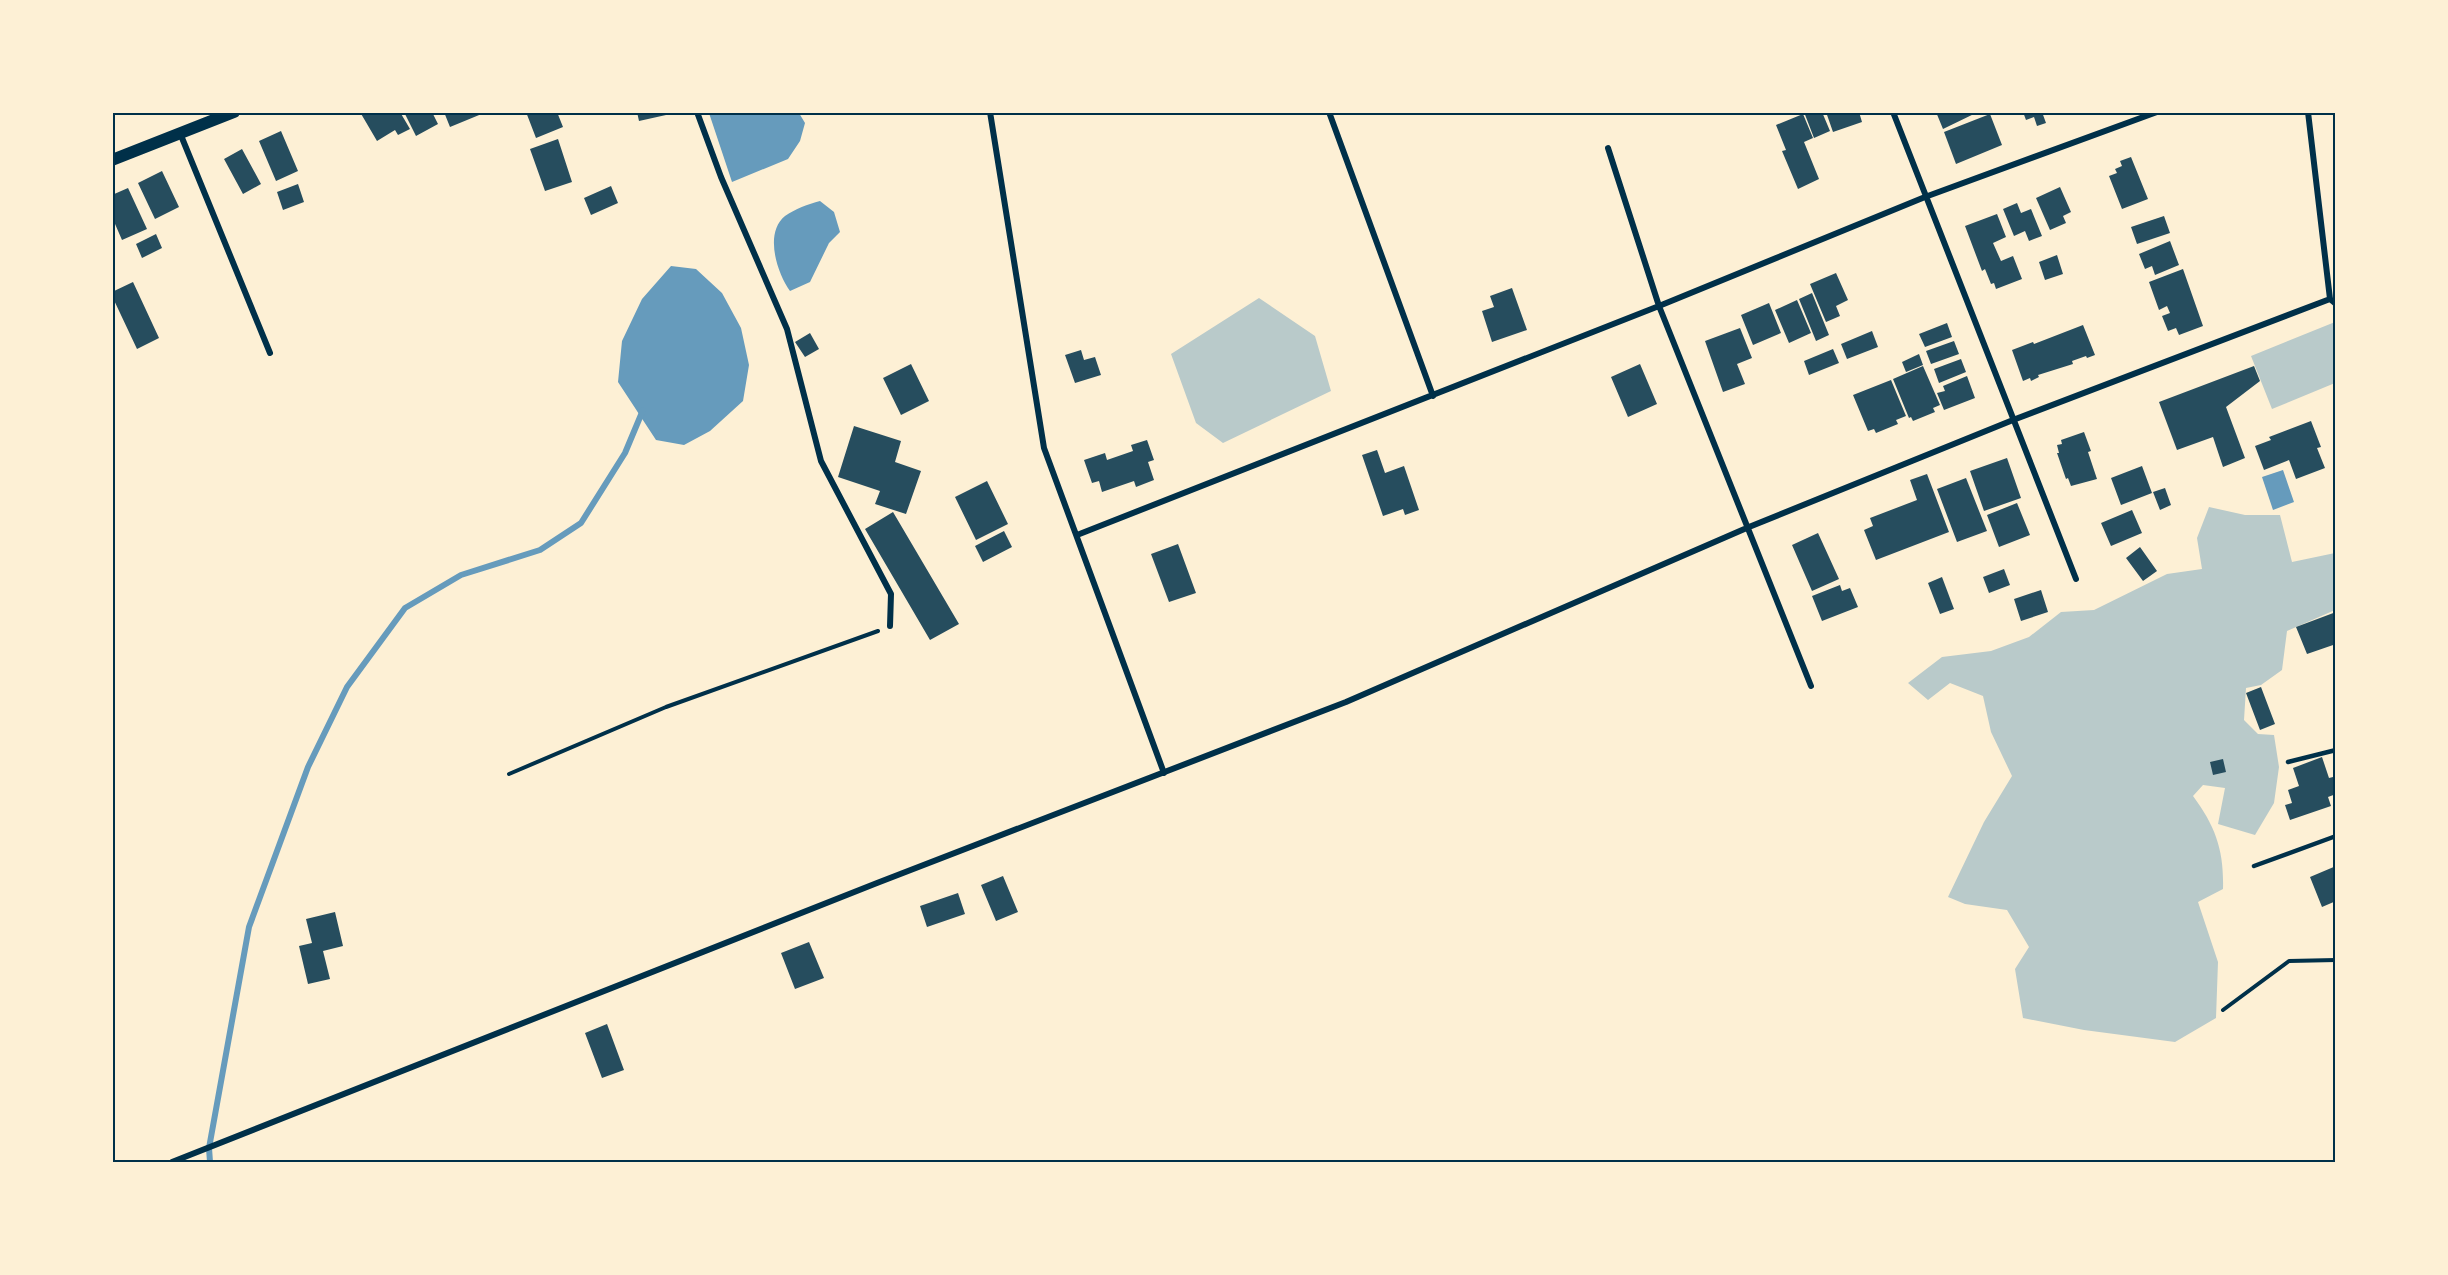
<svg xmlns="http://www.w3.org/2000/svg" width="2448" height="1275" font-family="Jost,sans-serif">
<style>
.green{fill:#b9caca}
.water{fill:#669bbc}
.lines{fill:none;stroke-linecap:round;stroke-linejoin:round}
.stream{stroke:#669bbc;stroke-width:6}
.building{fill:#264d5e}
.path{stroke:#003049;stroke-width:4}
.service{stroke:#003049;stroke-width:4.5}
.minor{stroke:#003049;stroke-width:6}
.secondary{stroke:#003049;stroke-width:12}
.neatline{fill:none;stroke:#003049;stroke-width:2}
</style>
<rect width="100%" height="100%" fill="#fdf0d5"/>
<!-- green -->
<path class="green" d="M1259,298l56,38 16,55 -108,52 -27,-20 -25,-69z
M2335,322v61l-63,26 -21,-53z
M2209,507l36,8h35l12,47 43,-9v57l-48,21 -5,39 -21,15 -15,3 -2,32 14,14 16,1 5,32 -5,36 -19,32 -37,-11 7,-36 -22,-3 -10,11c23,31 31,55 30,93l-25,13 20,60 -2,56 -41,24 -91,-12 -61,-12 -8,-49 14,-22 -22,-37 -42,-6 -17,-7 36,-75 28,-46 -21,-44 -8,-36 -33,-13 -22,17 -20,-17 34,-26 49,-6 38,-14 32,-25 33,-2 73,-36 35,-5 -5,-31z"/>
<!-- water -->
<path class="water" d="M709,113h90l6,10 -5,18 -12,18 -56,23z
M820,201l14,11 6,20 -11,11 -19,39 -20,9c-13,-18 -26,-58 -5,-75 10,-7 23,-12 35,-15z
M671,266l25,3 26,24 19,35 8,37 -6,36 -33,30 -26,14 -28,-5 -38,-58 4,-41 20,-42z
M2283,470l11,32 -21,8 -11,-33z"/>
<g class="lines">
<!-- stream -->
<path class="stream" d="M210,1162l-1,-14 40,-221 59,-160 39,-80 58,-79 56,-33 79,-25 41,-27 44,-70 18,-43"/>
</g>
<!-- building -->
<path class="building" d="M360,112h40l10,17 -12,6 -3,-5 -18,11z
M404,112h28l6,12 -22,12z
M444,112h40v1l-34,14z
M526,112h31l6,15 -27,11z
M637,112h29v3l-27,6z
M1804,112h18l8,19 -16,7z
M1826,112h33l3,10 -29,10z
M1936,112h42l-35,17z
M2023,112h19l4,11 -9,3 -3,-9 -8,3z
M1803,114l10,24 -9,4 15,37 -21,10 -16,-38 4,-1 -10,-25z
M1990,114l12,31 -46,19 -12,-32z
M281,131l17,40 -22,10 -17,-40z
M558,139l14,43 -27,9 -15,-42z
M242,149l19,35 -18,10 -19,-35z
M2131,157l17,42 -26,10 -13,-33 8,-3 -2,-4 7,-3 -2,-5z
M162,171l17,36 -24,12 -17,-36z
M298,184l6,18 -21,8 -6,-18z
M611,186l7,17 -27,12 -7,-17z
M2060,187l11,25 -8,4 3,7 -16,7 -14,-32z
M128,188l19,41 -25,11 -10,-23v-22z
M2017,203l4,10 10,-4 11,27 -13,5 -4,-10 -11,5 -11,-27z
M1997,214l9,23 -13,6 8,18 12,-5 9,23 -26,10 -2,-6 -3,1 -6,-15 -3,2 -17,-45z
M2164,216l6,17 -33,11 -6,-17z
M156,234l6,14 -20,10 -6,-14z
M2170,241l9,24 -24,10 -3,-9 -7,3 -6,-15z
M2057,255l6,19 -18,6 -6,-18z
M2183,269l20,57 -24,9 -3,-7 -8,3 -6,-15 8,-3 -3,-7 -8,4 -10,-28z
M1836,273l12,27 -12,6 4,10 -14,6 -16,-38z
M133,282l26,56 -22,11 -25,-53v-4z
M1512,288l15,42 -35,12 -10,-31 12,-4 -4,-11z
M1812,293l17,42 -13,6 -17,-42z
M1797,300l14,33 -22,10 -14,-33z
M1769,303l12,30 -28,12 -12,-30z
M1947,323l5,14 -27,10 -6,-13z
M2083,325l12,30 -8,3 -1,-2 -14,5 1,3 -35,11 1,2 -8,4 -1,-3 -7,3 -11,-31 21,-8 1,2z
M1740,328l12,30 -15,6 8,20 -22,8 -18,-51z
M1872,331l6,16 -31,12 -6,-15z
M810,333l9,16 -14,8 -10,-15z
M1954,341l5,13 -28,10 -5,-13z
M1833,349l6,14 -30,12 -5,-14z
M1081,350l3,10 11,-3 6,18 -26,8 -10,-28z
M1919,354l4,11 -17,7 -4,-10z
M1961,359l5,13 -27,11 -5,-14z
M911,364l18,37 -28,14 -18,-37z
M1640,364l17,40 -29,13 -17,-40z
M1923,366l17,39 -7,3 2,4 -22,9 -2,-4 -2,1 -16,-39z
M2254,366l6,15 -34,26 19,51 -22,9 -10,-30 -36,13 -18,-48z
M1967,376l8,22 -31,12 -7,-17 8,-2 -2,-5z
M1891,380l15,36 -10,4 2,4 -22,9 -2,-4 -6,2 -15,-36z
M2311,421l10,26 -4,1 8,20 -29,11 -7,-19 -25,10 -9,-24 16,-6 -2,-3z
M854,426l47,15 -6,21 26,9 -15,43 -31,-10 5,-13 -42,-14z
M2084,432l7,19 -3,1 9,27 -26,7 -3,-8 -2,1 -9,-26h2l-2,-8 5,-1 -1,-4z
M1147,440l7,20 -6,2 6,18 -18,7 -2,-6 -32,11 -3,-11 -7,2 -8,-23 21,-7 2,7 26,-9 -2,-6z
M1377,450l8,23 19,-7 15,44 -14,5 -2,-6 -20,7 -21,-61z
M2007,458l14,40 -37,13 -14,-40z
M2142,466l10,27 -31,12 -10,-27z
M1927,474l22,58 -73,28 -12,-30 9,-4 -3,-8 47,-18 -7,-20z
M1966,478l21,53 -30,11 -20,-53z
M987,481l21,43 -32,16 -21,-43z
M2165,488l6,17 -11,5 -7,-18z
M2017,503l13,32 -31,12 -12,-32z
M2132,510l10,23 -31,13 -10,-23z
M893,512l66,112 -29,16 -65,-111z
M1004,531l8,16 -29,15 -8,-16z
M1818,533l21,46 -27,12 -20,-46z
M1178,544l18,49 -27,9 -18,-48z
M2140,547l17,24 -14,10 -17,-23z
M2004,569l6,16 -21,8 -6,-16z
M1942,577l12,32 -14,5 -12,-31z
M1840,585l2,6 8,-3 8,19 -36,14 -10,-25z
M2041,590l7,22 -27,9 -7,-22z
M2336,612v32l-29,10 -11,-27z
M2261,687l14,37 -15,6 -14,-37z
M2322,757l7,21 4,-1 3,8v9l-8,3 3,9 -41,14 -5,-15 7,-2 -4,-13 11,-4 -6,-18z
M2223,759l3,13 -13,3 -3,-13z
M2336,866v35l-14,6 -12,-30z
M1003,876l15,36 -22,9 -15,-36z
M958,893l7,21 -38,13 -7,-21z
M335,912l8,34 -20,5 7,28 -22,5 -9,-38 13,-3 -6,-24z
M809,942l15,36 -29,11 -14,-36z
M607,1024l17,46 -22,8 -17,-45z"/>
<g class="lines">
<!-- path -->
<path class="path" d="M509,774l157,-67 212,-76
M2223,1010l66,-49 47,-1"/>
<!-- service -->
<path class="service" d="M2288,762l48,-12
M2254,866l82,-30"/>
<!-- minor -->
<path class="minor" d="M697,112l24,65 66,152 34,132 70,133 -1,32
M990,112l54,336 120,325
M1329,112l104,284
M1893,112l183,467
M2308,112l22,187 6,5
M180,133l90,220
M1608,148l51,158 152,380
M1077,535l582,-229 266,-109 232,-85
M172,1162l705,-279 469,-181 403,-175 264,-107 317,-121"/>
<!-- secondary -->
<path class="secondary" d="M112,160l122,-48"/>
</g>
<!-- border -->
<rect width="2448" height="1275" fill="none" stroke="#fdf0d5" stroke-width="228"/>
<rect x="114" y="114" width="2220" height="1047" class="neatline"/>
</svg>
